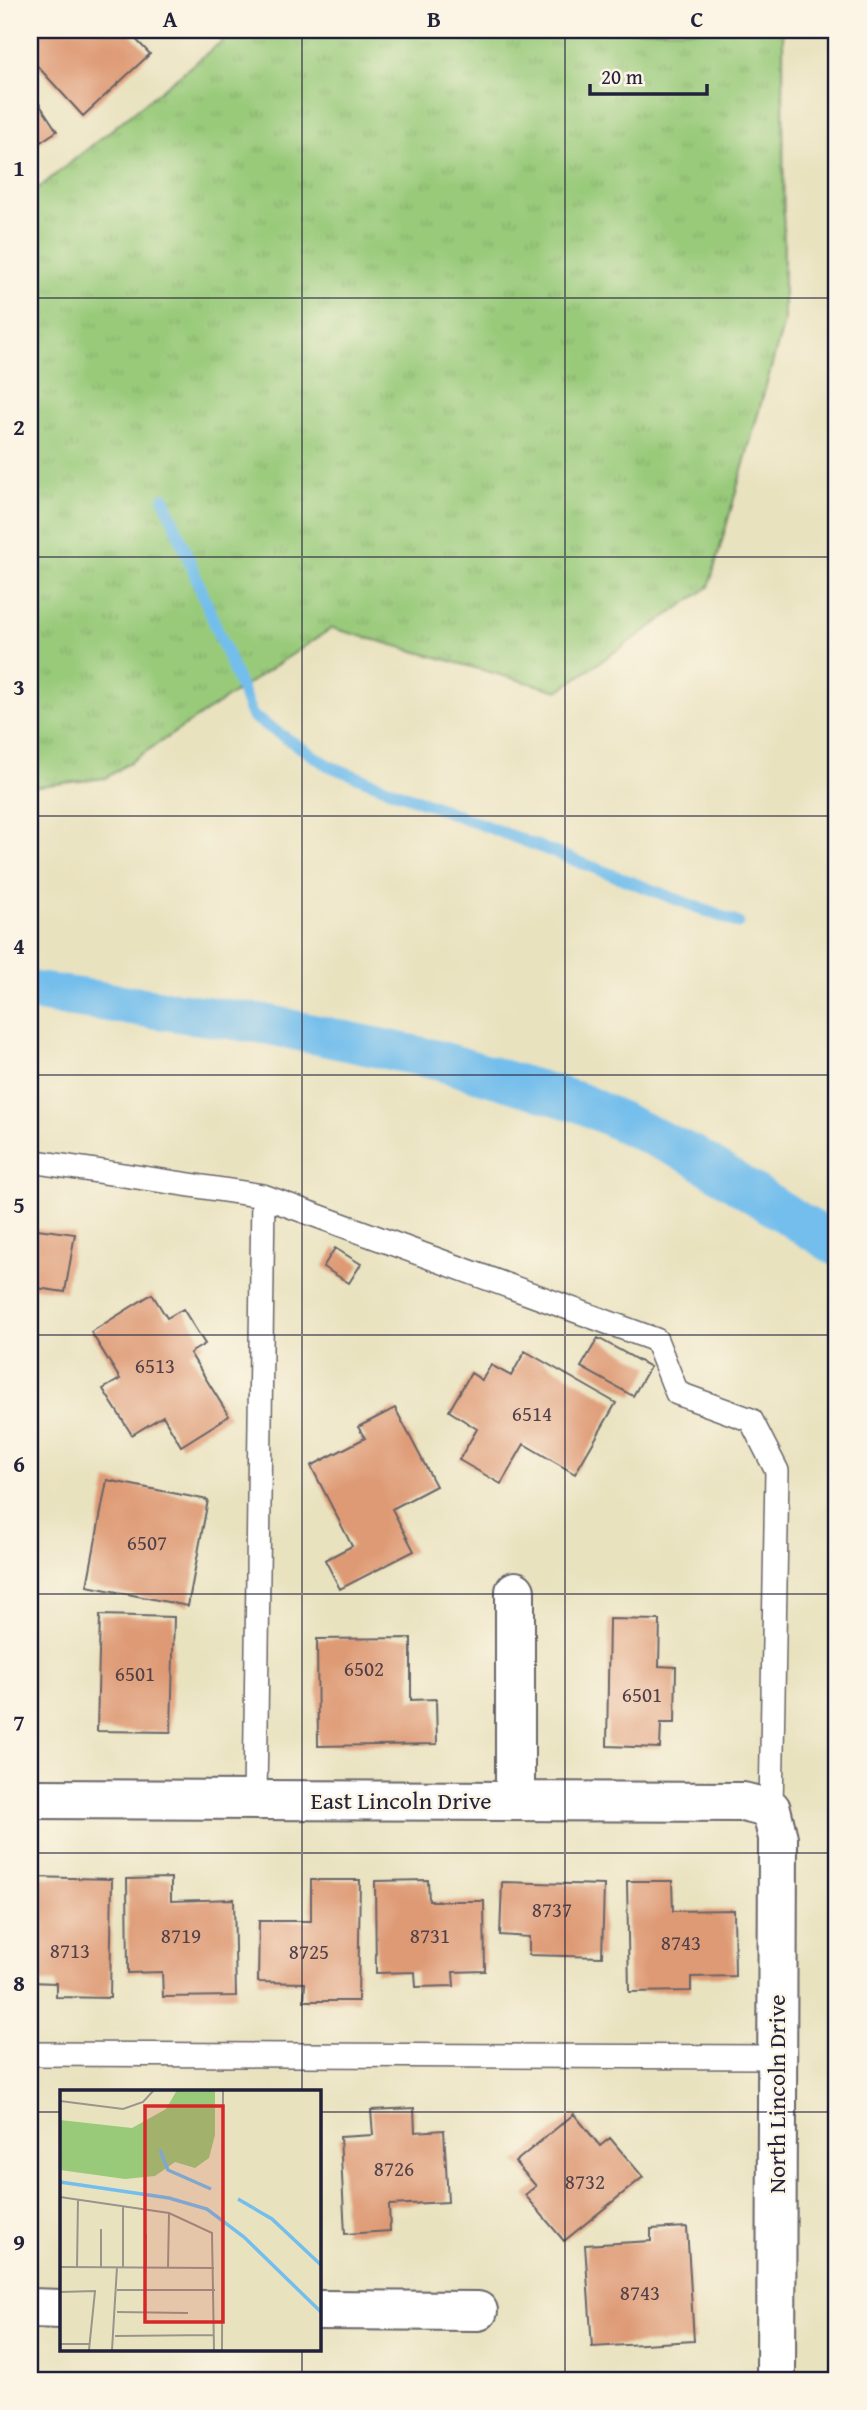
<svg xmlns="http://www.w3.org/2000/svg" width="867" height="2410" font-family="'Gentium Book Plus',serif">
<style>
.grass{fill:url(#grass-tufts);stroke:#5e765a;stroke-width:2}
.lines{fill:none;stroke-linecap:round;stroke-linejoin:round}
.stream{stroke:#73beec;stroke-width:12}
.canal{stroke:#73beec;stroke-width:40}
.building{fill:#de9a74}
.lane-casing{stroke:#686569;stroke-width:26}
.street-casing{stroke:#686569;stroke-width:42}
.lane{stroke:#fff;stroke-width:23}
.street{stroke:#fff;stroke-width:38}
.grid{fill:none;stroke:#22223b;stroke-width:2;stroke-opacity:0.55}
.labels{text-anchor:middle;stroke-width:5;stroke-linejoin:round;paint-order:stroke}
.number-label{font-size:21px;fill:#514049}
.street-label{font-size:24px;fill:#22223b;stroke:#fcf5e5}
.inset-river{fill:none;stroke:#73beec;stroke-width:3.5}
.inset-road{fill:none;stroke:#99958a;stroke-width:2}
.view{fill:#d62828;fill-opacity:0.15;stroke:#d62828;stroke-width:3.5}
.inset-edge{fill:none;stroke:#22223b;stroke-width:3.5}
.neatline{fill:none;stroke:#22223b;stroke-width:2.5}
.grid-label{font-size:23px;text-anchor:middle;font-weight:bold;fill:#22223b}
</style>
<defs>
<pattern id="grass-tufts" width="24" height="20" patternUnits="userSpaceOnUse" patternTransform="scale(1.75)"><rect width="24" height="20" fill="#99ca7a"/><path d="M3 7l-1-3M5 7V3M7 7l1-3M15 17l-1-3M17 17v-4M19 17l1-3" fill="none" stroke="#84ad6a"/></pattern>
</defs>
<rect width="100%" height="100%" fill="#fcf5e5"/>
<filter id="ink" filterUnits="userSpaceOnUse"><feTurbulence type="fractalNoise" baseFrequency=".0143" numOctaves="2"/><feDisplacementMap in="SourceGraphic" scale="14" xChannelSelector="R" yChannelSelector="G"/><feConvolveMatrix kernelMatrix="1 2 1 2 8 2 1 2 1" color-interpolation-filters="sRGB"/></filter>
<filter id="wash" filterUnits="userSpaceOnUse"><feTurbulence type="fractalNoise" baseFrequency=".00686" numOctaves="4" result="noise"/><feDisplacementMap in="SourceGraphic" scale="28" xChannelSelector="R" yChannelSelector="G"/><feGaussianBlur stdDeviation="1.57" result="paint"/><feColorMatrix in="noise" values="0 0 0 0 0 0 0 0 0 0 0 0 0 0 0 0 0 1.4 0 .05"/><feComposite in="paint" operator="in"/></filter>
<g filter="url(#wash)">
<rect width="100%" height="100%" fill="#e9e2bf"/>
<!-- grass -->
<path class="grass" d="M236,30h547l1,292 -75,265 -151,104 -226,-63 -226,150 -76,9v-592z"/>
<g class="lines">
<!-- stream -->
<path class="stream" d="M164,498l88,218 77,50 409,157"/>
<!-- canal -->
<path class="canal" d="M30,991l240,34 167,35 144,43 113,53 143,90"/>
</g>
<g id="blocks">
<!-- building -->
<path class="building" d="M30,30h97l23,24 -67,62 -53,-58z
M30,90l27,41 -27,18z
M30,1228l45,6 -10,58 -35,-5z
M335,1248l26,16 -12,19 -26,-16z
M152,1294l15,24 16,-9 22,35 -15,9 39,63 -48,30 -18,-30 -31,19 -29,-46 17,-10 -29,-47z
M598,1338l52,29 -17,29 -52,-29z
M525,1351l91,52 -41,71 -51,-30 -23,40 -42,-24 18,-31 -28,-18 22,-38 11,7 9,-15 20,11z
M395,1408l41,78 -44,23 22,42 -74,38 -15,-29 27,-14 -41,-80 54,-28 -7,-11z
M107,1480l101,20 -20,106 -101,-20z
M100,1615l74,2 -3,115 -74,-1z
M609,1619l51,1 -1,46 17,1 -1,56h-14l-1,25 -53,-2z
M411,1638v62l25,-1 1,45 -119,2 -1,-107z
M30,1877l82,2 -2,119 -54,-1v-14l-26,-1v-62l7,1v-15h-7z
M171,1878v23l63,-2 2,97 -73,1 -1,-25 -34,1 -1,-94z
M311,1880h49l-2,121h-54l1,-18 -47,-1 1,-61h52z
M428,1880l1,21h55l1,70 -32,1 1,14 -38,1 -1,-15 -39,1 -1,-92z
M627,1881h45l1,30 61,-1 1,66 -44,1v14l-62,1z
M502,1882l102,3 -2,72 -73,-2v-18l-29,-2z
M414,2108l1,24 29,-2 4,72 -59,3 1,26 -45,3 -5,-97 33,-2 -2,-25z
M574,2114l26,32 10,-8 33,39 -79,64 -39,-46 11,-9 -21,-24z
M687,2227l7,114 -102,6 -7,-102 66,-4v-12z"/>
</g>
</g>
<g filter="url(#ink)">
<use href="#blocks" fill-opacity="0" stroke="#686569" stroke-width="2"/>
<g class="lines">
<defs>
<path id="lane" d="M30,1161l233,35 393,144 21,53 74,27 26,51 -6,338
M255,1800l8,-604
M30,2054l748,3"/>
<path id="street" d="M515,1591v210
M30,1799l713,3 28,7 7,29 -2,542
M30,2308l31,1
M318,2310l160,1"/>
</defs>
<!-- lane casing -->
<use href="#lane" class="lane-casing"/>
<!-- street casing -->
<use href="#street" class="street-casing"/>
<!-- lane -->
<use href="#lane" class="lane"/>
<!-- street -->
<use href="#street" class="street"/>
</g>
</g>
<!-- grid -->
<path class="grid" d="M302,30v2062M565,30v2350M30,298h807M30,557h807M30,816h807M30,1075h807M30,1335h807M30,1594h807M30,1853h807M30,2112h31M318,2112h519M302,2349v31"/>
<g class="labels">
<!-- number labels -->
<g class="number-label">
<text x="155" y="1373">6513</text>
<text x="532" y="1421">6514</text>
<text x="147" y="1550">6507</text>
<text x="364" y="1676">6502</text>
<text x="135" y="1681">6501</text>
<text x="642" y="1702">6501</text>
<text x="552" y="1917">8737</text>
<text x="181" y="1943">8719</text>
<text x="430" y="1943">8731</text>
<text x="681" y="1950">8743</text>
<text x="70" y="1958">8713</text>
<text x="309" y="1959">8725</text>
<text x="394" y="2176">8726</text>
<text x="585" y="2189">8732</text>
<text x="640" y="2300">8743</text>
</g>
<!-- street labels -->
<g class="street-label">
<text x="401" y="1809">East Lincoln Drive</text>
<text transform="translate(777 2094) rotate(-90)" y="8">North Lincoln Drive</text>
</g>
</g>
<!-- overview -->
<g transform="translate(60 2090)">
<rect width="261" height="261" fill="#e9e2bf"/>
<path d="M117,0h38v45l-6,23 -14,10 -20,-6 -20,14 -30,3 -65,-9v-50l72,8 34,-19z" fill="#99ca7a"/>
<path class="inset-river" d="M100,60l8,20 43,19M0,92l109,16 38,11 37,28 77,75M178,109l34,20 49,46"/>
<path class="inset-road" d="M0,11l63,8 20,-7 11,-12M0,107l109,16 43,20 2,117M41,139v38M0,177l154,1M17,177l1,-68M63,177v-61M86,177v-33M108,177l1,-54M57,200h98M0,202l35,-1 -6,59M57,222l71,1M55,246l99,-1M0,254h30M52,260l5,-83M162,260l1,-260"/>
<path class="view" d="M85,16h78v216h-78z"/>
<rect width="261" height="261" class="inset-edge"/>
</g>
<!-- margin -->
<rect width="867" height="2410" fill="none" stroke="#fcf5e5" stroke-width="77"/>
<!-- scale -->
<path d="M590 84v10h117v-10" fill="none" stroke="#22223b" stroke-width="3.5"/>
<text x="601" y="84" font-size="21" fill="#22223b" stroke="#fcf5e5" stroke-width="5" paint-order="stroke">20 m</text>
<rect x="38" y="38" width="790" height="2334" class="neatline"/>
<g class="grid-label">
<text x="170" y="27">A</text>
<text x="434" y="27">B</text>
<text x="697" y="27">C</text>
<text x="19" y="176">1</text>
<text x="19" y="435">2</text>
<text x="19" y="695">3</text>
<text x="19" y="954">4</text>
<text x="19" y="1213">5</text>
<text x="19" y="1472">6</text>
<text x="19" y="1731">7</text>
<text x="19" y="1991">8</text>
<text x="19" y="2250">9</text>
</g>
</svg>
